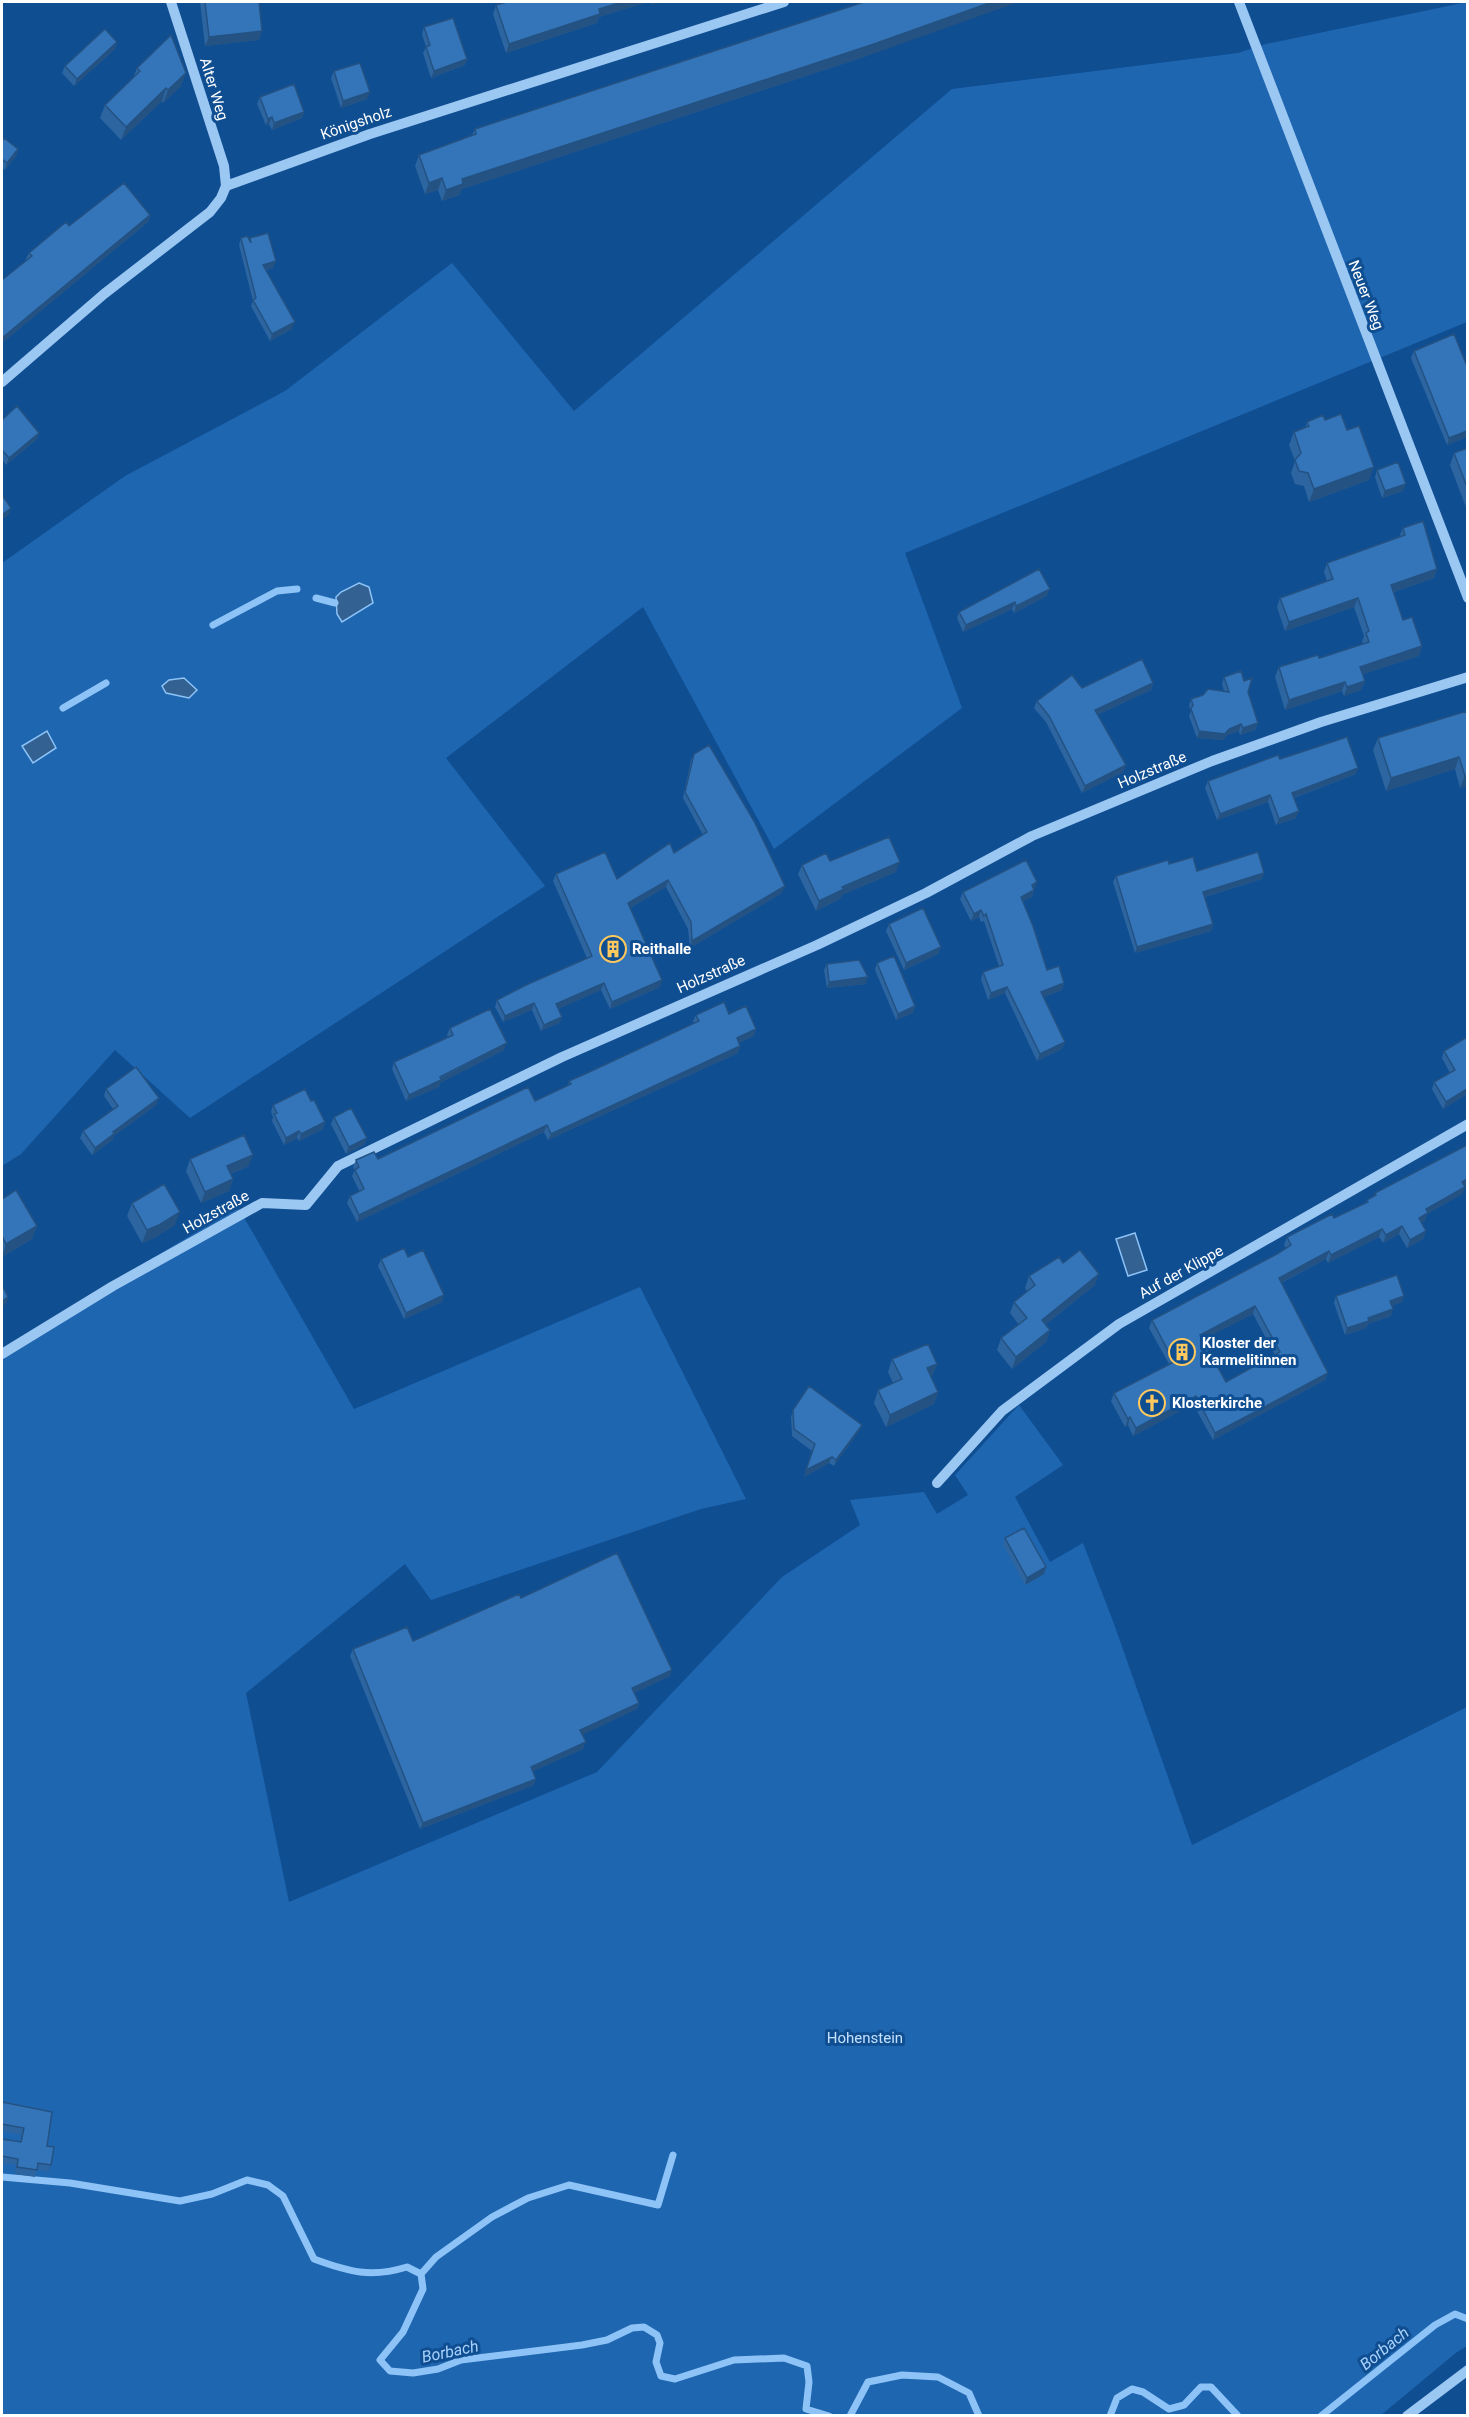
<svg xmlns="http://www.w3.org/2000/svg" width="1469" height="2417" font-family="Roboto,sans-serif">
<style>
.green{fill:#1e66b0}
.water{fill:#326192;stroke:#8dc3f7;stroke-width:1.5}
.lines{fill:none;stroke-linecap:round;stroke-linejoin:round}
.stream{stroke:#8dc3f7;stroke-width:7}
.minor{stroke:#9bc7f3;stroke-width:10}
.wall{fill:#2d65a0;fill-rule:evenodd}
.shaded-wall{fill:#245282}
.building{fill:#3475ba;stroke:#245282;stroke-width:1.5;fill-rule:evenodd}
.labels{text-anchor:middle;stroke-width:6;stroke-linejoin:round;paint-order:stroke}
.street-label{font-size:15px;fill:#fff;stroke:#104e92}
.poi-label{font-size:15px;font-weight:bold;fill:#fff;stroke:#104e92;text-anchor:start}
.park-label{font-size:15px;fill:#c3e0fe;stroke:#104e92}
.water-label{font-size:16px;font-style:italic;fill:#a7d1fa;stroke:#104e92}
</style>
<rect width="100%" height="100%" fill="#104e92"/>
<!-- green -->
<path class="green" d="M1467,2v320l-562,231 57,155 -188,141 -131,-242 -197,151 99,128 -355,232 -75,-68 -94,104 -19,12v-603l123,-87 160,-85 167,-128 122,148 378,-322 286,-36 28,-9z
M238,1207l116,202 286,-122 106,212 -45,10 -270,91 -26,-36 -159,129 43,209 308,-130 185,-195 78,-52 -10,-25 74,-8 13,22 31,-19 -13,-20 64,-70 44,60 -48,32 35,65 33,-19 31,81 78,221 275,-138v639l-10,6 -76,63 -1379,1v-1059l101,-69z"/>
<!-- water -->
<path class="water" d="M359,583l10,4 4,16 -31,19 -5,-8 -1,-17 5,-5z
M184,678l13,12 -8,8 -23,-5 -4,-7 7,-6z
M47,731l9,17 -23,15 -11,-17z
M1135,1233l12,37 -19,6 -12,-37z"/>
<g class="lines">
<!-- stream -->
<path class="stream" d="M316,598l19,5
M213,625l64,-34 20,-2
M63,708l43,-25
M2,2177l68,6 110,18 32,-7 35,-14 21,5 15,11 31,63c35,13 57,19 93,8l14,7 2,15 -20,43 -23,28 10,11 23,2 25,-4 23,-9 121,-15 25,-5 25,-12 12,-1 13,8 3,8 -4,19 5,14 14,3 59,-19 50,-2 23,8 2,16 -3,27 23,7
M421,2274l15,-17 56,-40 36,-19 41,-13 89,20 15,-50
M850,2416l18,-34 34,-7 36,2 31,16 10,23
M1110,2416l7,-18 15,-9 11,3 26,17 15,-4 17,-18h10l27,29
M1321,2416l114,-91 20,-11 13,5"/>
<!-- minor -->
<path class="minor" d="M171,2l53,164 2,20
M1239,2l229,596
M2,382l102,-88 106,-82 11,-14 5,-12 144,-52 414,-132
M2,1354l111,-68 149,-83 44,2 32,-39 224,-109 255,-112 109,-52 106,-57 180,-75 109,-39 147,-45
M937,1483l65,-72 117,-87 349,-200
M1407,2416l61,-46"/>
</g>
<!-- wall -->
<path class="wall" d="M200,2h59v38l-54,6z
M507,2h140l-48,15 -2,6 -91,30 -13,-39 3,-9z
M424,27l43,32 -2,6 -34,13 -8,-25 3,-6 -4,-13z
M117,42l-2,7 -41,37 -12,-13 3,-7z
M867,56l-405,133 -3,6 -17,6 -4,-11 -13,4 -10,-28 4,-11 53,-20 3,-6z
M137,68l44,18 -18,17 -1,-2 -41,39 -21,-22 5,-13 28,-27z
M334,71l33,28 -26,9 -10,-30z
M260,97l44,15 -2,6 -30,12 -3,-6 -3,1 -9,-21z
M2,141l16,8 -2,7 -11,14 -3,-2z
M150,215l-2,7 -146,121v-63l25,-20 -1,-1 3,-6 40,-27z
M241,238l8,2 1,-2 23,30 -7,2 26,59 -22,12 -19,-35 2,-5 -14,-56z
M1414,351l53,15v71l-20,8 -36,-87z
M2,420l37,13 -2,6 -31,26 -4,-6z
M1325,420l22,10 22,50 -60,22 -5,-16 -9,-2 -4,-11 4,-12 -6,-16 5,-13 11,-4 2,-6z
M1467,448v62l-17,-45 4,-12z
M1377,470l26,21 -21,7 -7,-21z
M1403,528l34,41 -3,9 -40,14 9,28 19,26 -3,10 -56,18 2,7 -4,9 -17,6 -2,-5 -57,19 -10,-33 4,-10 40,-9 44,-14 -1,-2 2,-6 -10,-29 -69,24 -8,-24 3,-9 47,-17 -3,-9 3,-9 72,-26z
M1047,596l-33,17 -2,-4 -49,23 -6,-14 2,-6z
M1224,677l24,15 10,31 -3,7 -15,5 -1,-4 -12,4 -4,5 -26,-2 -8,-22 2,-5 -2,-5 2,-7 33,-8 -2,-7z
M1153,683l-2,7 -54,25 29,50 -3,7 -41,21 -36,-71 -12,-14 3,-7 45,-13z
M1467,711v75l-7,2 -5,-19 -69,22 -13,-41 5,-12z
M694,754l88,139 -92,55 -2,-19 -22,-42 -36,21 30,79 -50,22 -9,-19 -43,19 4,8 -3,6 -18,8 -9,-21 -29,12 -8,-15 2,-7 90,-42 -34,-77 3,-7 61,5 57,-26 29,-18 -20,-37 8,-38z
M1280,759l76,15 -62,24 2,20 -20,7 -8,-23 -51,18 -12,-32 3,-7z
M1169,864l28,7 65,8 -57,18 8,27 -2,7 -76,22 -22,-71 3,-6z
M802,865l94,7 -54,23 -2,4 -24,12 -18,-37z
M1034,889l-2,8 -10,4 25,69 17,13 -2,7 -18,7 21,45 -3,7 -25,12 -32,-68 -17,7 -7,-21 2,-7 16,-6 -15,-45 -3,1 -2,-5 -8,4 -11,-22 3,-7 72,-3z
M889,924l52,23 -3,7 -34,16 -18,-39z
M877,963l38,43 -2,7 -17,7 -21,-50z
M827,964l39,20 -39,4 -3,-18z
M729,1014l27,15 -2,7 -15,7 -1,10 -190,87 -4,-8 -187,90 -10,-19 3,-7 10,-4 -8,-16 3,-6 -2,-3 3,-7 22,-1 157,-58 33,-15 1,-5 125,-58 -1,-2 3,-6z
M450,1028l54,22 -64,33 -1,4 -33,14 -14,-32 2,-7 54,-25 -1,-2z
M1467,1037v57l-24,15 -11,-20 2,-7 16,-9 -8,-15 2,-7z
M106,1089l53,9 -3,7 -42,31 -2,4 -20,15 -12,-17 3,-7 30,-22 -9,-13z
M311,1101l14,21 -2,7 -24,12 -2,-3 -13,7 -12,-24 1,-4 -2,-5 2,-7z
M334,1117l33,21 -3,7 -18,9 -15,-30z
M1467,1145v41l-2,1 -3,7 -35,20 -2,7 -4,2 5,8 -3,8 -16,9 -8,-14 -16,9 -4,-6 -51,26 -2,-4 -45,24 47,90 -3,7 -112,60 -20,-36 -60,32 -5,-11 -3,2 -14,-26 3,-8 55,-29 -20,-36 3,-8 125,-66 9,-6 -2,-3 3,-8 47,-19 32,-15 1,-3 8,-4v-3zM1253,1314l22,41 -49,27 -24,-42z
M190,1159l59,7 -18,8 2,5 -4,12 -28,12 -15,-32z
M2,1199l35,27 -5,13 -30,18z
M132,1203l43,22 -21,13 -12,5 -15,-27z
M408,1257l34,45 -38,17 -26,-53 3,-7z
M1063,1263l32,22 -50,40 5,5 -4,12 -34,27 -15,-19 4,-12 18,-13 -9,-12 4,-11 13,-11 -2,-3 4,-12z
M1336,1296l66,6 -10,4 -1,10 -23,8 -2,4 -21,7 -11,-32z
M892,1359l45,5 -5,12 -1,1 7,15 -4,12 -48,23 -12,-24 4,-13 15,-7 -5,-11z
M793,1410l69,15 -3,6 -25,35 -5,-3 -25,14 8,-26 -20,-15 -1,-19z
M1005,1538l39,36 -19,11 -22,-40z
M521,1598l149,78 -36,17 5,10 -2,6 -55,25 1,15 -50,22 1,14 -114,44 -70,-173 3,-7 60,-8z
M2,2102l45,44 4,19 -3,7 -11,-3 -2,8 -20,-3 1,-9 -14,-2v-24l18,3 1,-7 -19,-4z"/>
<!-- shaded-wall -->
<path class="shaded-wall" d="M622,2h25l-48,15 -2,6 -91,30 3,-9 90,-35z
M652,2h13l-14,3z
M992,2h27l-152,54 -405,133 -3,6 -17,6 4,-11 16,-11z
M262,31l-3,9 -54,6 4,-9z
M117,42l-2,7 -41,37 3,-7z
M467,59l-2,6 -34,13 3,-7z
M186,73l-5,13 -18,17 5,-13z
M166,88l-4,13 -41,39 5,-13z
M370,92l-3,7 -26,9 2,-7z
M304,112l-2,6 -30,12 2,-7z
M272,117l-3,7 -3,1 2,-6z
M18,149l-2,7 -11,14 2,-7z
M442,178l-4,12 -13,4 4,-11z
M150,215l-2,7 -146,121v-5z
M276,261l-3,7 -12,3 2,-6z
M295,322l-3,7 -22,12 2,-7z
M1467,431v6l-20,8 2,-7z
M39,433l-2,6 -31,26 3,-7z
M1374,467l-5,13 -60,22 5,-13z
M1406,484l-3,7 -21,7 3,-7z
M11,508l-2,6 -7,6v-5z
M1437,569l-3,9 -46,16 3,-9z
M1050,589l-3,7 -33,17 2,-7z
M1358,598l-4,9 -69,24 4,-9z
M1015,602l-3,7 -49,23 3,-7z
M1422,646l-3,10 -62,20 3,-9z
M1365,681l-4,9 -17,6 3,-9z
M1345,682l-3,9 -57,19 4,-10z
M1153,683l-2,7 -58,27 2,-7z
M1258,723l-3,7 -15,5 3,-7z
M1241,724l-2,7 -12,4 -4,5 -26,-2 2,-7 30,-2z
M1459,757l-4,12 -69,22 5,-13z
M1126,765l-3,7 -41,21 3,-7z
M1358,768l-2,6 -66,25 2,-6z
M1467,775v11l-7,2 5,-12z
M1270,795l-2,7 -51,18 3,-6z
M1299,811l-3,7 -20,7 3,-6z
M900,862l-4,10 -54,23 -2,4 -24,12 3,-10 23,-14z
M1264,873l-2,6 -61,19 2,-6z
M668,880l-2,7 -40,23 2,-7z
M1037,882l-2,7 -6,2 3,-6z
M785,886l-3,7 -92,55 2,-7z
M1034,890l-2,7 -14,6 3,-6z
M981,910l-2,7 -8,4 3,-7z
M1213,924l-2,7 -76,22 2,-6z
M941,947l-3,7 -34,16 2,-7z
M868,977l-2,7 -39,4 2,-6z
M662,980l-2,7 -50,22 2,-7z
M604,983l-3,7 -47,21 2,-7z
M1064,983l-2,7 -23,9 2,-7z
M1007,987l-2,6 -17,7 3,-7z
M534,1003l-2,7 -29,12 2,-6z
M915,1006l-2,7 -17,7 2,-6z
M562,1017l-3,6 -18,8 3,-6z
M756,1029l-2,7 -19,9 2,-7z
M1065,1042l-3,7 -25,12 3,-7z
M507,1043l-3,7 -64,33 -1,4 -33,14 3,-6z
M740,1046l-2,7 -190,87 3,-6z
M1467,1089v5l-24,15 3,-7z
M159,1098l-3,7 -42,31 -2,4 -20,15 3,-7 18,-16z
M325,1122l-2,7 -24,12 2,-7z
M547,1125l-3,7 -187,90 2,-7z
M299,1131l-2,7 -13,7 2,-7z
M367,1138l-3,7 -18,9 3,-7z
M253,1155l-4,11 -26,11 4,-11z
M233,1179l-4,12 -28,12 4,-11z
M1467,1179v7l-2,1 -3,7 -35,20 -2,7 -9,5 3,-8 7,-9z
M180,1212l-5,13 -21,13 -12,5 5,-13z
M37,1226l-5,13 -30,18 4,-13z
M1402,1226l-3,8 -16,9 3,-8z
M1382,1229l-3,8 -51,26 3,-8z
M1426,1231l-3,8 -16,9 3,-8z
M1329,1251l-3,8 -50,26 3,-7z
M1099,1274l-4,11 -58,46 5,-11z
M444,1295l-2,7 -38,17 2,-6z
M1404,1296l-2,6 -14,6 2,-7z
M8,1297l-2,7 -4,2v-5z
M1255,1306l-2,8 -56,29 3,-8z
M1393,1309l-2,7 -23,8 -2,4 -21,7 2,-7 21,-10z
M1050,1330l-4,12 -34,27 4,-12z
M937,1364l-5,12 -10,4 5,-12z
M1328,1373l-3,7 -112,60 2,-7z
M938,1392l-4,12 -48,23 4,-12z
M1196,1396l-3,8 -60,32 3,-8z
M1130,1417l-2,8 -3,2 3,-8z
M862,1425l-3,6 -25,35 2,-6z
M832,1457l-3,6 -25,14 2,-7z
M1046,1567l-2,7 -19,11 2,-7z
M672,1670l-2,6 -40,19 2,-7z
M639,1703l-2,6 -59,28 2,-7z
M586,1742l-3,7 -54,24 2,-6z
M536,1779l-2,6 -114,44 3,-6z"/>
<!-- building -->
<path class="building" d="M205,2h54l3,29 -53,6z
M507,2h115l-23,7 1,5 -91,30 -13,-39z
M864,2h128l-121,43 -409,134 1,5 -17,6 -4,-12 -13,5 -10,-28 57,-21 -1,-5z
M453,18l14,41 -33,12 -8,-24 4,-2 -6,-18z
M105,29l12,13 -40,37 -12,-13z
M171,35l15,38 -18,17 -2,-2 -40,39 -21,-22 35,-34 -3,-3z
M360,63l10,29 -27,9 -9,-30z
M294,84l10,28 -30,11 -2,-6 -4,2 -8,-22z
M4,138l14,11 -11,14 -5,-4v-18z
M124,183l26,32 -148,123v-58l30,-24 -3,-3 37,-31 3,4z
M268,233l8,28 -13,4 32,57 -23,12 -19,-34 3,-2 -15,-60 6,-2 4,7 -1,-5z
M1454,334l13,32v65l-18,7 -35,-87z
M17,406l22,27 -30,25 -7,-8v-30z
M1341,414l6,16 12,-4 15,41 -60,22 -6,-16 -9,-2 -4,-11 6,-7 -7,-21 15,-6 -2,-4 16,-7 2,5z
M1467,448v39l-13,-34z
M1398,462l8,22 -21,7 -8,-21z
M2,495l9,13 -9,7z
M1423,521l14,48 -46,16 12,35 9,-3 10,29 -62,21 5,14 -18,6 -2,-5 -56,18 -10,-33 39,-12 1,3 4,-1 46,-15 -3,-9 3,-2 -11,-33 -69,24 -9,-24 53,-19 -6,-16 78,-28 -2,-7z
M1039,569l11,20 -34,17 -1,-4 -49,23 -7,-13z
M1142,659l11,24 -58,27 31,55 -41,21 -36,-70 -12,-15 35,-26 10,13z
M1241,671l3,10 8,-3 -4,14 10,31 -15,5 -2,-4 -12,5 -4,5 -26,-3 -8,-22 2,-4 -2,-6 12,-4 5,-6 21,3 -5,-15z
M1467,711v64l-2,1 -6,-19 -68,21 -13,-40z
M1347,737l11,31 -66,25 7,18 -20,8 -9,-24 -50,19 -12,-33 70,-26 2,4z
M709,745l45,76 31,65 -93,55 -1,-19 -23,-42 -40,23 34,77 -50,22 -8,-19 -48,21 6,13 -18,8 -10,-22 -29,13 -8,-16 29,-15 66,-29 -36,-82 49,-22 12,27 53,-36 4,10 33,-21 -22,-40 9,-38z
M889,837l11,25 -58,25 2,2 -25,12 -17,-36 24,-12 4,8z
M1258,852l6,21 -61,19 10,32 -76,23 -21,-71 52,-16 1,4 24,-7 4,14z
M1026,860l11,22 -5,3 2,5 -13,7 12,29 14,44 12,-4 5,17 -23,9 24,50 -25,12 -33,-67 -16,6 -8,-21 20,-7 -17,-51 -2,2 -3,-6 -7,4 -11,-22z
M923,908l18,39 -35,16 -17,-39z
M894,956l21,50 -17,8 -21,-51z
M859,960l9,17 -39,5 -2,-18z
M724,1002l5,12 17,-8 10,23 -19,9 3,8 -189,88 -4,-9 -188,90 -9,-19 14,-7 -9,-19 4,-3 -3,-7 18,-8 4,7 150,-72 7,14 36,-17 -2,-3 16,-7 114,-53 -3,-6z
M490,1009l17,34 -67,34 1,3 -32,15 -15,-33 59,-27 -3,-7z
M1467,1037v52l-21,13 -12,-20 21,-12 -11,-19z
M136,1067l23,31 -46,34 2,1 -20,15 -12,-17 35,-25 -12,-17z
M305,1089l6,12 3,-1 11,22 -24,12 -2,-3 -13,7 -12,-24 3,-1 -4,-8z
M351,1108l16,30 -18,9 -15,-30z
M244,1135l9,20 -26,11 6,13 -28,13 -15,-33z
M1467,1145v34l-5,3 3,5 -39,22 2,4 -9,5 7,13 -16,9 -8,-14 -16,9 -4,-6 -51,26 -2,-4 -50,27 49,95 -113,60 -19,-37 -60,32 -6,-11 -2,2 -14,-26 60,-31 -22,-42 125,-66 14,-9 -4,-8 45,-23 2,4 34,-16 -1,-2 9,-5 -1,-2zM1255,1306l25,46 -54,30 -26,-47z
M164,1184l16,28 -21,13 -12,5 -15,-27z
M16,1190l21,36 -31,18 -4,-8v-37z
M404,1248l4,9 15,-7 21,45 -38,18 -25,-54z
M1080,1250l19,24 -57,46 8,10 -34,27 -15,-19 26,-20 -13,-16 21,-17 -6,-9 30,-19 4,6z
M1397,1275l7,21 -14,5 3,8 -25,9 1,3 -22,7 -11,-32z
M2,1285l6,12 -6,4z
M928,1344l9,20 -10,4 11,24 -48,23 -12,-25 24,-11 -10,-20z
M809,1386l53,39 -26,35 -4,-3 -26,13 9,-26 -21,-15 -1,-19z
M1024,1528l22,39 -19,11 -22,-40z
M617,1553l55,117 -40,18 7,15 -59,27 6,12 -55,25 5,12 -113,44 -70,-174 54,-22 6,14 106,-47 2,4z
M2,2102l50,10 -5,34 7,1 -3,18 -13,-2 -1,7 -20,-3 1,-8 -16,-3v-17l19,3 3,-14 -22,-4z"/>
<!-- icons -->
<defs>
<symbol id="building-ring" viewBox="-11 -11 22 22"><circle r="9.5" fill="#104e92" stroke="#ffc95e" stroke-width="1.5"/><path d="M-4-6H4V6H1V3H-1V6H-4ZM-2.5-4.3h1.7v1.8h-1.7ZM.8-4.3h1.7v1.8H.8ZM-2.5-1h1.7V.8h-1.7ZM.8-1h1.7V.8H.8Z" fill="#ffc95e"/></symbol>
<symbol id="church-ring" viewBox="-11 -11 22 22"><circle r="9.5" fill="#104e92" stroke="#ffc95e" stroke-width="1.5"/><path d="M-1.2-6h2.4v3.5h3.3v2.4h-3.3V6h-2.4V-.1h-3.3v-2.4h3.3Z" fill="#ffc95e"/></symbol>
</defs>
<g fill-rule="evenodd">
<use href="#building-ring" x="598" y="934" width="30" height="30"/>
<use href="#building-ring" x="1167" y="1337" width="30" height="30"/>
<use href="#church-ring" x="1137" y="1388" width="30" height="30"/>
</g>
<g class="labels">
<!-- street labels -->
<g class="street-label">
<text transform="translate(214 89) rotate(73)" y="5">Alter Weg</text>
<text transform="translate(356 123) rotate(-19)" y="5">Königsholz</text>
<text transform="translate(1366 295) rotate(69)" y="5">Neuer Weg</text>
<text transform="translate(1152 770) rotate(-23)" y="5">Holzstraße</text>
<text transform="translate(711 974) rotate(-24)" y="5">Holzstraße</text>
<text transform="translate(216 1212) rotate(-29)" y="5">Holzstraße</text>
<text transform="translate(1181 1272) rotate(-29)" y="5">Auf der Klippe</text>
</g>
<!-- poi labels -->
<g class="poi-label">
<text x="632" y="954">Reithalle</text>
<text x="1202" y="1348">Kloster der<tspan x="1202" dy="17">Karmelitinnen</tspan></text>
<text x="1172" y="1408">Klosterkirche</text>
</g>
<!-- park labels -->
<g class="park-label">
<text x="865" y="2043">Hohenstein</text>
</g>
<!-- water labels -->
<g class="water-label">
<text transform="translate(1384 2348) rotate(-39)" y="6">Borbach</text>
<text transform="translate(450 2351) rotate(-12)" y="6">Borbach</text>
</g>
</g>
<!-- border -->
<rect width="1469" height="2417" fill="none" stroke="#ffffff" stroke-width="6"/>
</svg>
